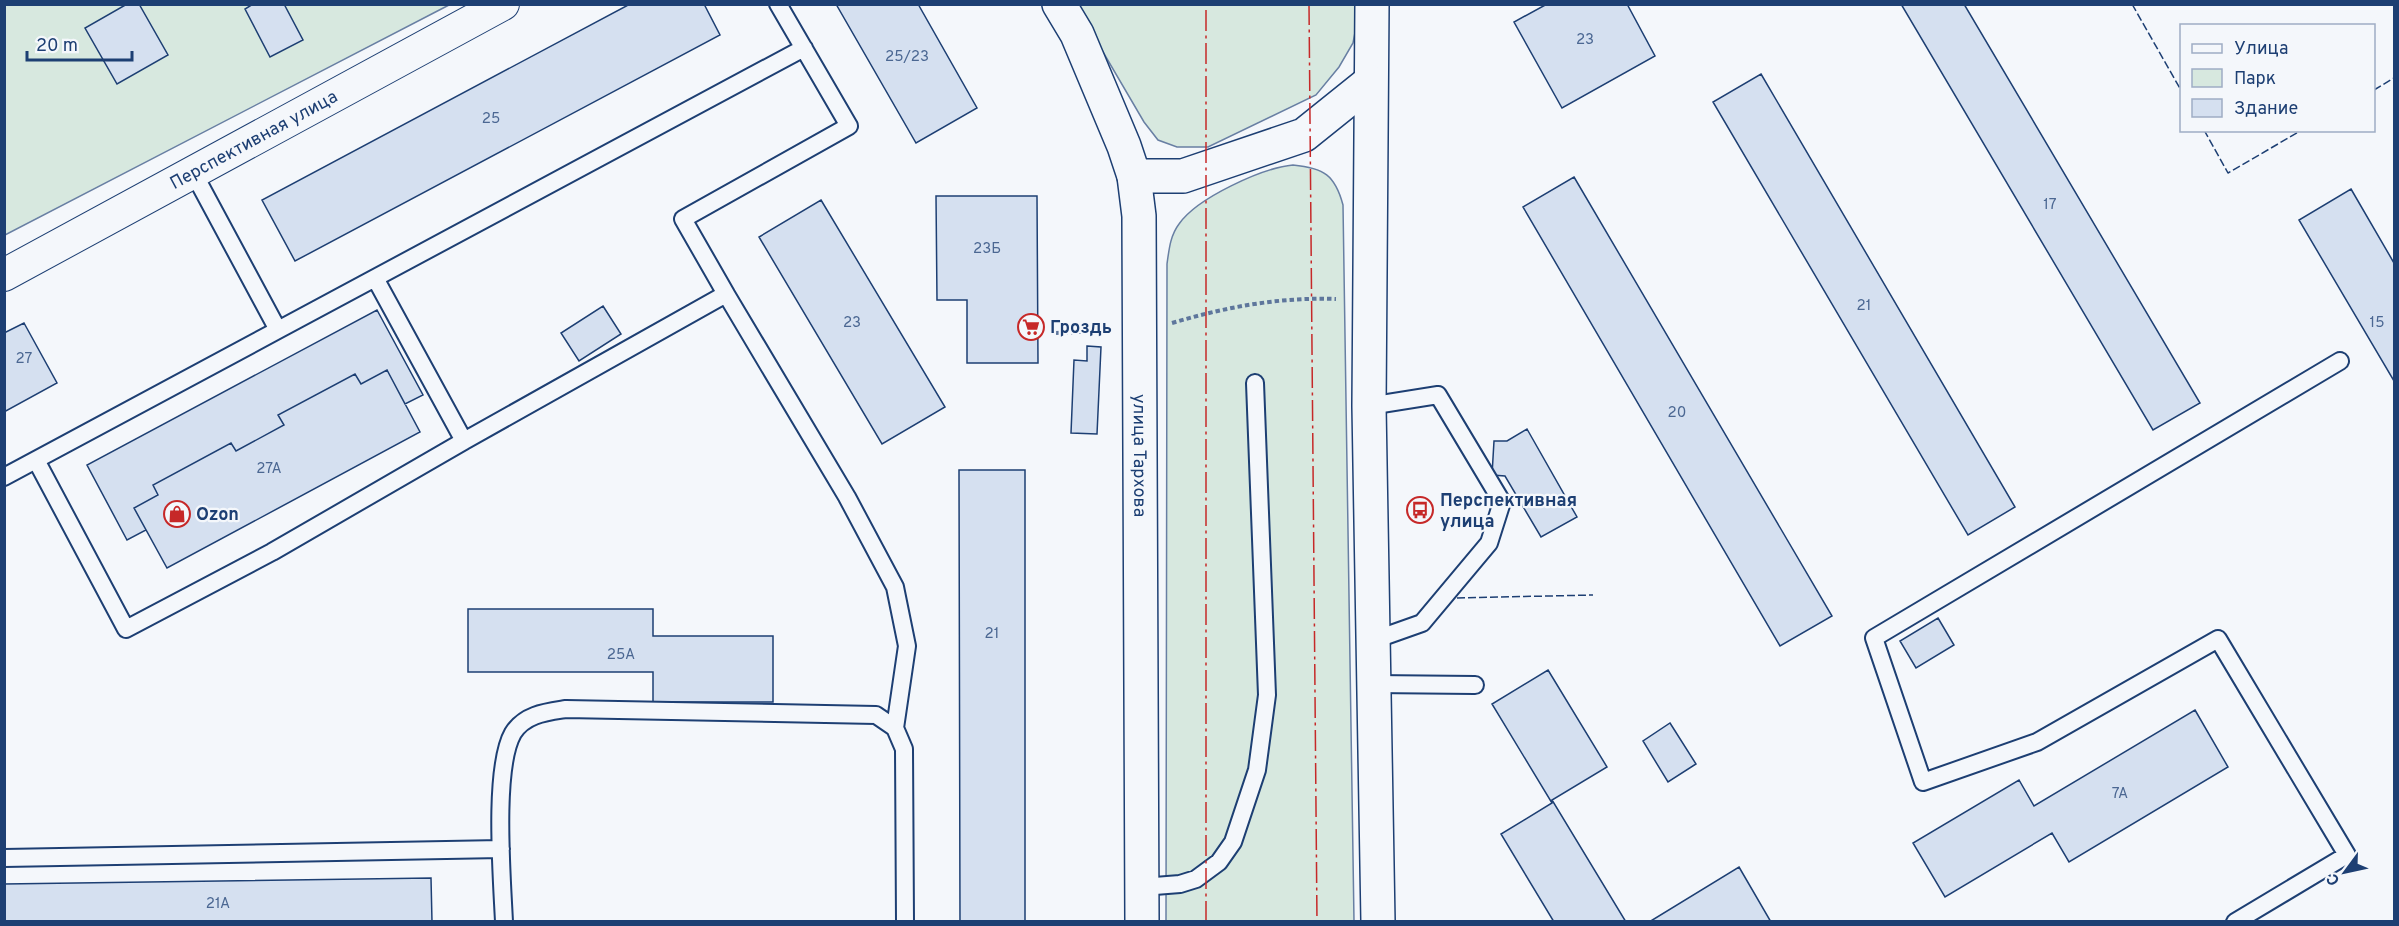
<svg xmlns="http://www.w3.org/2000/svg" width="2399" height="926" font-family="Overpass,sans-serif">
<style>
.green{fill:#d7e8df;stroke:#687fa3;stroke-width:1.5}
.building{fill:#d5e0f0;stroke:#1d3f73;stroke-width:1.5}
.lines{fill:none;stroke-linecap:round;stroke-linejoin:round}
.service-casing{stroke:#1d3f73;stroke-width:20}
.minor-casing{stroke:#1d3f73;stroke-width:34}
.secondary-casing{stroke:#1d3f73;stroke-width:36}
.path{stroke:#5e769c;stroke-width:4;stroke-dasharray:4.5 3;stroke-linecap:butt}
.service{stroke:#f4f7fb;stroke-width:16}
.minor{stroke:#f4f7fb;stroke-width:32}
.secondary{stroke:#f4f7fb;stroke-width:33}
.fence{stroke:#1d3f73;stroke-width:1.5;stroke-dasharray:8 3;stroke-linecap:butt}
.power{stroke:#c62828;stroke-width:1.5;stroke-dasharray:21 4.5 3 4.5;stroke-linecap:butt}
.labels{text-anchor:middle;stroke-width:4.5;stroke-linejoin:round;paint-order:stroke}
.number-label{font-size:15px;fill:#4b6792}
.street-label{font-size:18px;fill:#1d3f73;stroke:#f4f7fb}
.poi-label{font-size:18px;font-weight:bold;fill:#1d3f73;stroke:#f4f7fb;text-anchor:start}
</style>
<rect width="100%" height="100%" fill="#f4f7fb"/>
<!-- green -->
<path class="green" d="M1358,4v13l-5,26 -14,24 -23,28 -108,52h-31l-19,-7 -14,-18 -65,-111 -1,-6z
M5,5h444l-444,230z
M1293,165c31,3 42,10 50,40l11,716 -188,1 1,-658c2,-14 3,-28 12,-40 18,-26 83,-56 114,-59z"/>
<!-- building -->
<path class="building" d="M127,4h12l29,51 -51,29 -32,-56z
M253,4h31l19,36 -33,17 -25,-48z
M630,4h74l16,31 -425,226 -33,-61z
M836,4h82l59,104 -61,35z
M1547,4h80l28,52 -93,52 -48,-86z
M1901,4h63l236,399 -47,27z
M1761,74l254,433 -47,28 -255,-433z
M1574,177l258,439 -52,30 -257,-439z
M2351,189l43,74v118l-95,-161z
M936,196h101l1,167h-71v-63h-30z
M821,200l124,207 -63,37 -123,-207z
M603,306l18,28 -42,27 -18,-28z
M377,310l46,85 -18,9 -18,-34 -26,14 -6,-10 -77,41 6,10 -48,26 -5,-8 -78,42 5,10 -24,13 12,22 -19,10 -40,-75z
M24,323l33,60 -53,29v-79z
M1087,346l14,1 -4,87 -26,-1 3,-73 13,1z
M387,370l33,62 -253,136 -33,-60 24,-13 -5,-10 78,-42 5,8 48,-26 -6,-10 77,-41 6,10z
M1527,429l50,88 -36,20 -36,-61 -13,-1 2,-34h13z
M959,470h66v452h-65z
M468,609h185v27h120v66h-120v-30h-185z
M1938,618l16,27 -38,23 -16,-27z
M1548,670l59,97 -55,33 74,122h-72l-53,-88 51,-31 -60,-99z
M2195,710l33,57 -159,95 -17,-29 -107,64 -32,-54 106,-63 15,26z
M1670,723l26,41 -28,18 -25,-41z
M1739,867l32,55h-122z
M431,878l1,44h-428v-38z"/>
<g class="lines">
<defs>
<path id="service" d="M726,294l-43,-75 166,-93 -71,-122
M278,330l526,-282
M1369,406l69,-11 64,107 -13,41 -67,80 -48,17
M464,441l262,-147 121,203 48,90 12,59 -12,82
M36,460l90,169 146,-77 192,-111 -89,-163
M4,477l274,-147 -85,-158
M1373,684l102,1
M4,858l497,-9
M1142,887l38,-3 16,-5 23,-17 14,-20 24,-72 10,-75 -12,-312
M504,922c-2,-44 -11,-154 9,-189 12,-19 34,-21 53,-24l310,6 19,13 9,21 1,173
M2235,922l112,-67 -129,-216 -181,103 -114,40 -49,-144 466,-277"/>
<g id="minor">
<path id="s1" d="M4,275l499,-271"/>
</g>
<g id="secondary">
<path id="s2" d="M1059,4l18,30 47,112 10,30 5,40 3,706"/>
<path d="M1372,4l-3,402 9,516"/>
<path d="M1134,176h49l121,-41 66,-53"/>
</g>
</defs>
<!-- service casing -->
<use href="#service" class="service-casing"/>
<!-- minor casing -->
<use href="#minor" class="minor-casing"/>
<!-- secondary casing -->
<use href="#secondary" class="secondary-casing"/>
<!-- path -->
<path class="path" d="M1172,323c54,-16 107,-26 164,-24
M1056,333l51,-2"/>
<!-- service -->
<use href="#service" class="service"/>
<!-- minor -->
<use href="#minor" class="minor"/>
<!-- secondary -->
<use href="#secondary" class="secondary"/>
<!-- fence -->
<path class="fence" d="M2132,4l50,88
M2374,90l20,-12
M2204,130l24,43 74,-43
M1457,598l136,-3"/>
<!-- power -->
<path class="power" d="M1309,4l8,918
M1206,922v-918"/>
</g>
<!-- icons -->
<defs>
<symbol id="supermarket-ring" viewBox="-11 -11 22 22"><circle r="9.5" fill="#f4f7fb" stroke="#c62828" stroke-width="1.5"/><path d="M-6-5.5h2.5l.6 2H6L4.5 2H-2.5L-4.4-4H-6ZM-1.5 3.2a1.3 1.3 0 1 0 .1 0ZM3 3.2a1.3 1.3 0 1 0 .1 0Z" fill="#c62828"/></symbol>
<symbol id="bus-ring" viewBox="-11 -11 22 22"><circle r="9.5" fill="#f4f7fb" stroke="#c62828" stroke-width="1.5"/><path d="M-5-6H5V4H4V6H2V4H-2V6H-4V4H-5ZM-3.5-4V0h7V-4ZM-3.5 1.2v1.5H-2V1.2ZM2 1.2v1.5H3.5V1.2Z" fill="#c62828"/></symbol>
<symbol id="shop-ring" viewBox="-11 -11 22 22"><circle r="9.5" fill="#f4f7fb" stroke="#c62828" stroke-width="1.5"/><path d="M-5-2.5h2.3a2.7 3.5 0 0 1 5.4 0H5L5.5 6h-11ZM-1.5-2.5h3a1.5 2.3 0 0 0-3 0Z" fill="#c62828"/></symbol>
</defs>
<g fill-rule="evenodd">
<use href="#supermarket-ring" x="1016" y="312" width="30" height="30"/>
<use href="#bus-ring" x="1405" y="495" width="30" height="30"/>
<use href="#shop-ring" x="162" y="499" width="30" height="30"/>
</g>
<g class="labels">
<!-- number labels -->
<g class="number-label">
<text x="1585" y="44">23</text>
<text x="907" y="61">25/23</text>
<text x="491" y="123">25</text>
<text x="2050" y="209">17</text>
<text x="987" y="253">23Б</text>
<text x="1864" y="310">21</text>
<text x="852" y="327">23</text>
<text x="2377" y="327">15</text>
<text x="24" y="363">27</text>
<text x="1677" y="417">20</text>
<text x="269" y="473">27А</text>
<text x="992" y="638">21</text>
<text x="621" y="659">25А</text>
<text x="2120" y="798">7А</text>
<text x="218" y="908">21А</text>
</g>
<!-- street labels -->
<g class="street-label">
<text dy="6" stroke="none"><textPath href="#s1" startOffset="284">Перспективная улица</textPath></text>
<text dy="6" stroke="none"><textPath href="#s2" startOffset="468">улица Тархова</textPath></text>
</g>
<!-- poi labels -->
<g class="poi-label">
<text x="1050" y="333">Гроздь</text>
<text x="1440" y="506">Перспективная<tspan x="1440" dy="21">улица</tspan></text>
<text x="196" y="520">Ozon</text>
</g>
</g>
<!-- border -->
<rect width="2399" height="926" fill="none" stroke="#1d3f73" stroke-width="12"/>
<!-- legend -->
<rect x="2180" y="24" width="195" height="108" fill="#f4f7fb" stroke="#9eadc5" stroke-width="1.5"/>
<rect x="2192" y="44" width="30" height="9" fill="#f4f7fb" stroke="#9eadc5" stroke-width="1.5"/>
<text x="2234" y="54" font-size="18" fill="#1d3f73">Улица</text>
<rect x="2192" y="69" width="30" height="18" fill="#d7e8df" stroke="#9eadc5" stroke-width="1.5"/>
<text x="2234" y="84" font-size="18" fill="#1d3f73">Парк</text>
<rect x="2192" y="99" width="30" height="18" fill="#d5e0f0" stroke="#9eadc5" stroke-width="1.5"/>
<text x="2234" y="114" font-size="18" fill="#1d3f73">Здание</text>
<!-- north arrow -->
<g transform="translate(2345 872) rotate(237)" stroke="#f4f7fb" stroke-width="4.5" paint-order="stroke">
<path d="M0-4.5L10 22L0 15L-10 22Z" fill="#1d3f73"/>
<text y="-9" font-size="16" font-weight="bold" text-anchor="middle" fill="#1d3f73">С</text>
</g>
<!-- scale -->
<path d="M27 51v9h105v-9" fill="none" stroke="#1d3f73" stroke-width="3"/>
<text x="36" y="51" font-size="18" fill="#1d3f73" stroke="#f4f7fb" stroke-width="4.5" paint-order="stroke">20 m</text>
</svg>
